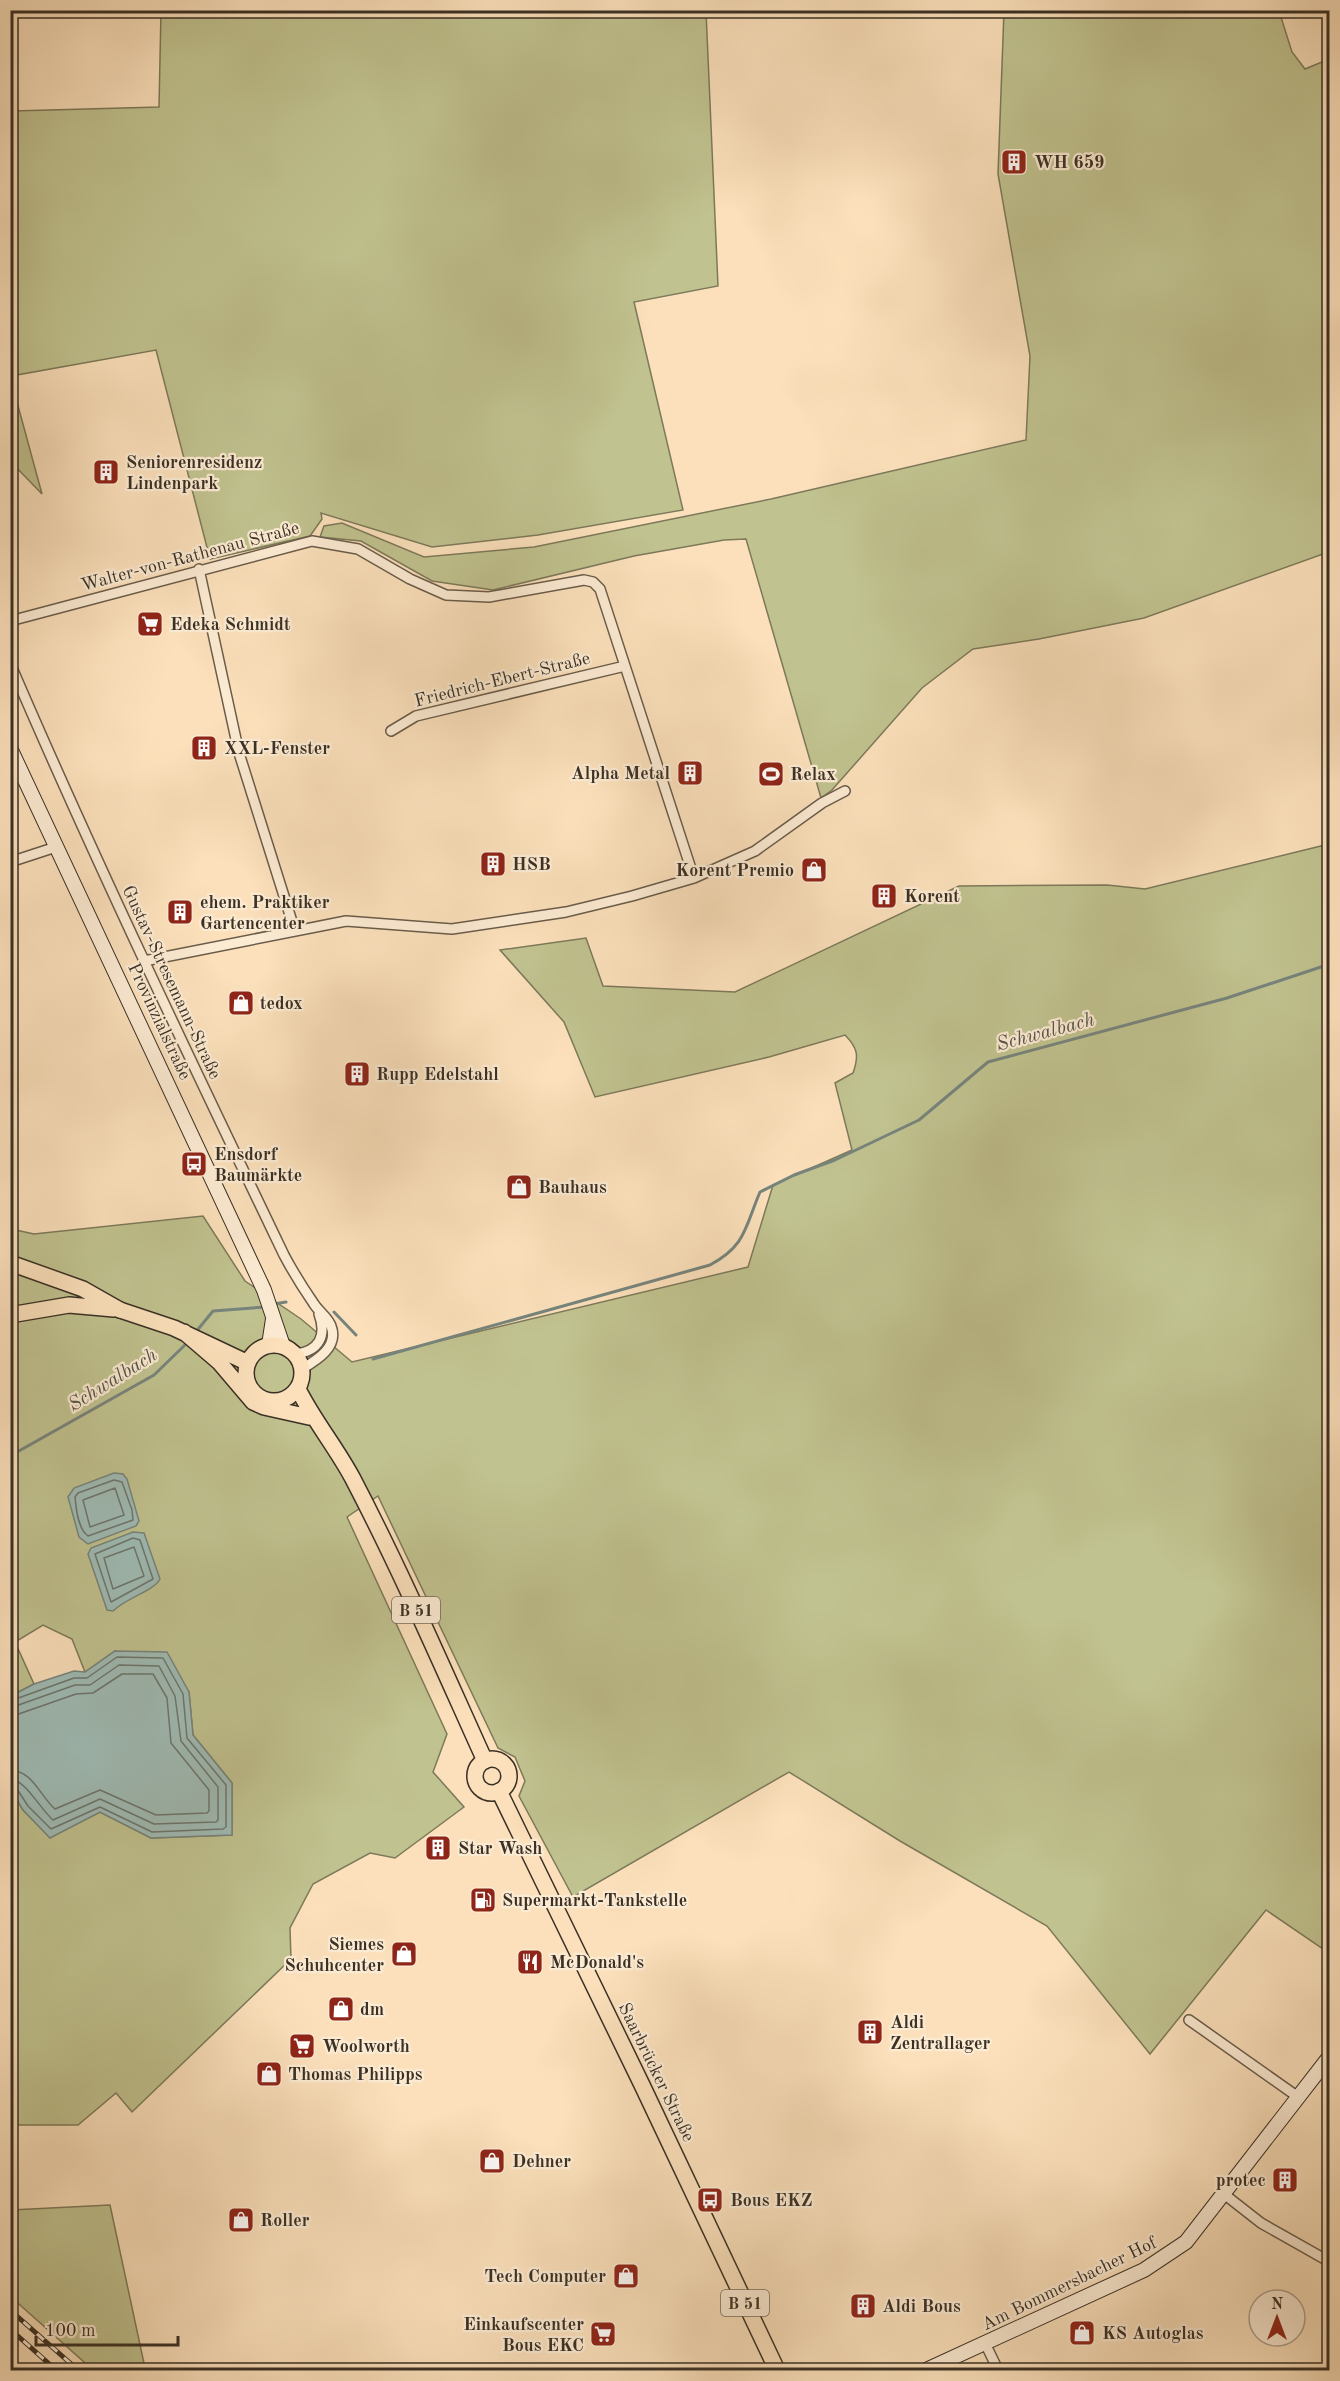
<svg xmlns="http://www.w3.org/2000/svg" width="1340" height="2381" font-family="'Old Standard TT',serif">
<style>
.green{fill:#c0c28f;stroke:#7d795a;stroke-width:1.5}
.water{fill:#9fbcb6;stroke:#77847c;stroke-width:1.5}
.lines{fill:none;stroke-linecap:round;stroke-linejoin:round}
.shore{stroke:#6c766e;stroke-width:1.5}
.stream{stroke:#77847c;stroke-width:3}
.minor-casing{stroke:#6a5c4a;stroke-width:12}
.secondary-casing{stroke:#3a3025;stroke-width:16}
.primary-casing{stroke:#3a3025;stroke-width:18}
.trunk-casing{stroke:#3a3025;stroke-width:18}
.minor{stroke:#fcebd3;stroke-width:9}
.secondary{stroke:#fcebd3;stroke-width:14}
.primary{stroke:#fbe0bb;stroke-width:15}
.trunk{stroke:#fbe0bb;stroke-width:15}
.rail-casing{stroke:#3a3025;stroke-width:5}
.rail{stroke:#fcebd3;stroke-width:3;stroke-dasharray:9;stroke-linecap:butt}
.labels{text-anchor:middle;stroke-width:4.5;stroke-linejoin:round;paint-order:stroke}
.shield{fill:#fcebd3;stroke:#746859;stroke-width:1.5}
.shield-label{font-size:16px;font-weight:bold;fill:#3a3025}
.poi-label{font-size:18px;font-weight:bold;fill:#3a3025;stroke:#fcebd3;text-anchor:start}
.street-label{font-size:18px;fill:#3a3025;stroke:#fcebd3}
.water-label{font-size:20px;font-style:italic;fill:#535349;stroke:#fcebd3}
</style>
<rect width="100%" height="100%" fill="#fbe0bb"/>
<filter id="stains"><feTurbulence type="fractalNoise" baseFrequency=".00333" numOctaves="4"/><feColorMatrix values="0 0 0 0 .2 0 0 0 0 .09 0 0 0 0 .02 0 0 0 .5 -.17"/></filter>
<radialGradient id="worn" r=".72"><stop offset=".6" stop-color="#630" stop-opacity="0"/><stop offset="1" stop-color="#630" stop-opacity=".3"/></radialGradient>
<!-- green -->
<path class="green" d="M161,11h545l12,275 -84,16 49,208 -145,25 -106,12 -111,-34 1,6 -12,17 -100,23 -54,-209 -145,26v-270l2,5 146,-4z
M1004,11h275l13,41 13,17 24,-10 1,479 -4,15 -182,65 -105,21 -66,10 -51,39 -90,102 -11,8 -75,-259 -22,1 -90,16 -141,34 -61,-9 -71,-40 -41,-4 4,-11 18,-3 82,34 110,-10 237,-48 255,-59 4,-84 -32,-182z
M10,380h1l31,114 -31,-32z
M1329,844v1109l-63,-43 -116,144 -103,-128 -147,-85 -111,-69 -216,125 -54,-101 6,-15 -10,-24 -17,-9 -120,-252 -31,21 100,217 -14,38 31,35 -69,51 -25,-5 -57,31 -23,44 1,31 -159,153 -16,-19 -38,32h-67l-1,-336 13,21 27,27 50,-25 51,26 81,-3v-52l-39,-48 -4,-43 -74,-41 -30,21 -13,-33 -29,-14 -28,17 19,42 -23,12v-467l23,5 169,-18 42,65 56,38 51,43 396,-95 25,-82 79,-35 -17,-67 18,-10c6,-17 5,-25 -8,-38l-76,22 -174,40 -31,-75 -64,-72 86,-12 17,48 132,6 224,-106 148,-1 38,4z
M110,2205l35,163 -2,2h-50l-82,-73v-87z"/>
<!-- water -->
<path class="water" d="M114,1473l9,1 4,5 12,42 -3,5 -48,18 -9,-7 -11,-40 6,-9z
M133,1532l11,1 16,46c-6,12 -34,19 -47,32l-6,-1 -19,-56 3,-6z
M115,1651l52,1 22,40 4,43 39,48v52l-81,3 -51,-26 -50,26 -27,-28 -12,-21v-93l23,-12 40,-13 11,1z"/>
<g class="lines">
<!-- shore -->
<path class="shore" d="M114,1480l8,2 10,28 1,10 -45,16c-10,-7 -12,-27 -13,-39l3,-4z
M115,1488l9,27 -34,12 -7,-27z
M133,1538l7,2 13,39 -42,23 -16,-48z
M134,1547l10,29 -31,13 -9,-31z
M10,1701l64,-23h13l30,-21 46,1 20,36 4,44 39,47v42l-3,2 -71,3 -52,-25 -49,22 -23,-23 -11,-17 -7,-2
M10,1708l65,-23h15l29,-20 40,1 16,30 6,45 37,46v33l-2,2 -62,2 -54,-25 -47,21c-13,-11 -27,-40 -43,-41
M10,1717l66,-23 17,-1 29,-19h31l14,24 4,45 38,47v21l-2,2 -51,2 -56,-25 -45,19c-15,-13 -22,-38 -45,-39"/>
<!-- stream -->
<path class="stream" d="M274,1304l12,-2
M334,1312l22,23
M195,1333l18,-22 52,-4
M373,1359l337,-94c36,-19 35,-38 50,-73l34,-17 41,-15 84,-40 69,-58 239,-64 103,-34
M10,1456l144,-81 33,-32"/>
<defs>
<path id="minor" d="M199,569l40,184 56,178
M10,621l302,-80 46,8 52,30 36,16 43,2 95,-17 9,2 7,7 94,289
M10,663c86,200 180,396 274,592 9,17 19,33 30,49 5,8 14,13 17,22 8,21 -14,34 -29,43
M391,731l25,-15 209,-50
M10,862l46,-15
M144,961l202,-40 106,8 114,-17 66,-16 62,-18 61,-27 67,-48 23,-12
M296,1354c23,-3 31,-18 23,-40
M1189,2020l109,77
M1224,2194l37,29 69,39
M985,2343l13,27"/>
<path id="secondary" d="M10,748l254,542 19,56
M269,1345l4,-26
M926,2370l218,-100 42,-28 144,-186"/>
<path id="primary" d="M120,1310l54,18 74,35
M184,1332l35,30 34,40 11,5 45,10
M246 1373a28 28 0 1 1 56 0a28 28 0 1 1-56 0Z
M298,1389c16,32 38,58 55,90 48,92 89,187 132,282
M475 1776a17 17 0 1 1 34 0a17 17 0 1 1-34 0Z
M499,1791l143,294 135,285"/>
<path id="trunk" d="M10,1263l73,26 37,21
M10,1315l59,-10 45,4"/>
</defs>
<!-- minor casing -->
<use href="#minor" class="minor-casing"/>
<!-- secondary casing -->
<use href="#secondary" class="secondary-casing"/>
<!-- primary casing -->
<use href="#primary" class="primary-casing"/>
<!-- trunk casing -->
<use href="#trunk" class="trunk-casing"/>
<!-- minor -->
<use href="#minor" class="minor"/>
<!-- secondary -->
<use href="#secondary" class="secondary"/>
<!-- primary -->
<use href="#primary" class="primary"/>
<!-- trunk -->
<use href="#trunk" class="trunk"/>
<defs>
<path id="rail" d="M10,2310l68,60
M10,2329l46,41"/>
</defs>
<!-- rail casing -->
<use href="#rail" class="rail-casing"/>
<!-- rail -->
<use href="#rail" class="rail"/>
</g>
<!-- icons -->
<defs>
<symbol id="building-square" viewBox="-11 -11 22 22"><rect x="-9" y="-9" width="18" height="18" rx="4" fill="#8f2418" stroke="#fcebd3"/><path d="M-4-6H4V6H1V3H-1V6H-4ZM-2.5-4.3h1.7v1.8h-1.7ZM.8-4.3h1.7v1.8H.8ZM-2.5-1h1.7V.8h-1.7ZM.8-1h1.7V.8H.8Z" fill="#fff"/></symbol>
<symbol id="supermarket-square" viewBox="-11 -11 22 22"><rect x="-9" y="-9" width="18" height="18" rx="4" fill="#8f2418" stroke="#fcebd3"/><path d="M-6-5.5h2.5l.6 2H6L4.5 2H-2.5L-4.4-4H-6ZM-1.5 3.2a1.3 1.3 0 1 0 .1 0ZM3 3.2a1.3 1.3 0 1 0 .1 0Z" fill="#fff"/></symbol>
<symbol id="stadium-square" viewBox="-11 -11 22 22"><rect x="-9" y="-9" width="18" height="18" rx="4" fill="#8f2418" stroke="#fcebd3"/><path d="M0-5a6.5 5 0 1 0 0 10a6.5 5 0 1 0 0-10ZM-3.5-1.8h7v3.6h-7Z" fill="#fff"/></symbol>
<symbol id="shop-square" viewBox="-11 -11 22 22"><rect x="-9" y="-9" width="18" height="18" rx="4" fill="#8f2418" stroke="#fcebd3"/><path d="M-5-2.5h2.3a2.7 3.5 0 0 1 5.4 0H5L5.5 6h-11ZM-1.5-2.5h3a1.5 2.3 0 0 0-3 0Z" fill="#fff"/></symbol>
<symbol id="bus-square" viewBox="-11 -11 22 22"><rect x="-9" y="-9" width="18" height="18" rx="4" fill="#8f2418" stroke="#fcebd3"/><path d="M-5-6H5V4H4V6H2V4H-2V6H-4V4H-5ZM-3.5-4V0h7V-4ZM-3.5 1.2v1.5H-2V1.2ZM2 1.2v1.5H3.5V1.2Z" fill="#fff"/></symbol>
<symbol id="fuel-square" viewBox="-11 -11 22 22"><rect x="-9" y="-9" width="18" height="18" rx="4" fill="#8f2418" stroke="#fcebd3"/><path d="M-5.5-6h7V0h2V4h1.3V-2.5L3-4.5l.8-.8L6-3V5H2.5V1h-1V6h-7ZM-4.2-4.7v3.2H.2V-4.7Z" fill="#fff"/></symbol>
<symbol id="restaurant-square" viewBox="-11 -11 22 22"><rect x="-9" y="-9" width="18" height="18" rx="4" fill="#8f2418" stroke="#fcebd3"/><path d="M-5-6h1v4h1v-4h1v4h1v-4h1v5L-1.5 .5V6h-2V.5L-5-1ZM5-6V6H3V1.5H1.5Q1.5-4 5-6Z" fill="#fff"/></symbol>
</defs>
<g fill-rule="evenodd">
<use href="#building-square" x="999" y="147" width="30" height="30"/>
<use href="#building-square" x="91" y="457" width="30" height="30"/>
<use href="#supermarket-square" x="135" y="609" width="30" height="30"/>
<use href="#building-square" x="189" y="733" width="30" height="30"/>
<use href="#building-square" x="675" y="758" width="30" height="30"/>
<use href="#stadium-square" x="756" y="759" width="30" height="30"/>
<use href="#building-square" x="478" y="849" width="30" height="30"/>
<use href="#shop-square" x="799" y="855" width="30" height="30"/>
<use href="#building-square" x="869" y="881" width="30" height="30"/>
<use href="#building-square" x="165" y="897" width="30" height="30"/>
<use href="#shop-square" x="226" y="988" width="30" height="30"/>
<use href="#building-square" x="342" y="1059" width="30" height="30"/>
<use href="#bus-square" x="179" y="1149" width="30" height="30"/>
<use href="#shop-square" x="504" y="1172" width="30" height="30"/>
<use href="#building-square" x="423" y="1833" width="30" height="30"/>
<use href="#fuel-square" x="468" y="1885" width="30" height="30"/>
<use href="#shop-square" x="389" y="1939" width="30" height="30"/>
<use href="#restaurant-square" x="515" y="1947" width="30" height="30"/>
<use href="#shop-square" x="326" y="1994" width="30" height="30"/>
<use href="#building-square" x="855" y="2017" width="30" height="30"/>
<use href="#supermarket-square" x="287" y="2031" width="30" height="30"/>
<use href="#shop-square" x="254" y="2059" width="30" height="30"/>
<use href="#shop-square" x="477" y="2146" width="30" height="30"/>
<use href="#building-square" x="1270" y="2165" width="30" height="30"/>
<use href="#bus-square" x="695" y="2185" width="30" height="30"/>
<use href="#shop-square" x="226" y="2205" width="30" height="30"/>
<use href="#shop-square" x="611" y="2261" width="30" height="30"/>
<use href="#building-square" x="848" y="2291" width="30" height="30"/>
<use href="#shop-square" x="1067" y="2318" width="30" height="30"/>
<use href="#supermarket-square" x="588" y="2319" width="30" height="30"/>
</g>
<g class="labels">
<!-- shield labels -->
<g class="shield">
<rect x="392" y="1597" width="48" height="26" rx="4.5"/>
<rect x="721" y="2290" width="48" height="26" rx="4.5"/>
</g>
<g class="shield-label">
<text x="416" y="1616">B 51</text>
<text x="745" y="2309">B 51</text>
</g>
<!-- poi labels -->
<g class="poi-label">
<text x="1034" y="168">WH 659</text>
<text x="126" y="468">Seniorenresidenz<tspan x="126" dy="21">Lindenpark</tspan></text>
<text x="170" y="630">Edeka Schmidt</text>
<text x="224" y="754">XXL-Fenster</text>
<text x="670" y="779" text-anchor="end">Alpha Metal</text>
<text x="790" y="780">Relax</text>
<text x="512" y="870">HSB</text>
<text x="794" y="876" text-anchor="end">Korent Premio</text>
<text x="904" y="902">Korent</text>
<text x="200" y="908">ehem. Praktiker<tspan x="200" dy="21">Gartencenter</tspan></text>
<text x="260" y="1009">tedox</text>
<text x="376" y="1080">Rupp Edelstahl</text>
<text x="214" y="1160">Ensdorf<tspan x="214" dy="21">Baumärkte</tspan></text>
<text x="538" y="1193">Bauhaus</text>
<text x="458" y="1854">Star Wash</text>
<text x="502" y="1906">Supermarkt-Tankstelle</text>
<text x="384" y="1950" text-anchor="end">Siemes<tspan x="384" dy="21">Schuhcenter</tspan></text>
<text x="550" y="1968">McDonald's</text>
<text x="360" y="2015">dm</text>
<text x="890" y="2028">Aldi<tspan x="890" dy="21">Zentrallager</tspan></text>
<text x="322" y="2052">Woolworth</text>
<text x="288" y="2080">Thomas Philipps</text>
<text x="512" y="2167">Dehner</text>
<text x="1266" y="2186" text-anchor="end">protec</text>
<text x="730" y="2206">Bous EKZ</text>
<text x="260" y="2226">Roller</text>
<text x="606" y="2282" text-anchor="end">Tech Computer</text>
<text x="882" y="2312">Aldi Bous</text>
<text x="584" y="2330" text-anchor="end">Einkaufscenter<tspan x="584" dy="21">Bous EKC</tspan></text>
<text x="1102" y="2339">KS Autoglas</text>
</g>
<!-- street labels -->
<g class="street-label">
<text transform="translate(190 556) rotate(-15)" y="6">Walter-von-Rathenau Straße</text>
<text transform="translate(502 679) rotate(-14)" y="6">Friedrich-Ebert-Straße</text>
<text transform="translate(172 982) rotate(65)" y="6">Gustav-Stresemann-Straße</text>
<text transform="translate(160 1021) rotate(65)" y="6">Provinzialstraße</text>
<text transform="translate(657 2072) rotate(64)" y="6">Saarbrücker Straße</text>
<text transform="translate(1069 2283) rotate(-26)" y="6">Am Bommersbacher Hof</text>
</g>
<!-- water labels -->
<g class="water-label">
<text transform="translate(1045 1031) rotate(-15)" y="7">Schwalbach</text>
<text transform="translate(112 1379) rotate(-32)" y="7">Schwalbach</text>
</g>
</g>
<!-- margin -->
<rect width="1340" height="2381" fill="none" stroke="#fbe0bb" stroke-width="36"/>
<rect x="12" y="12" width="1316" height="2357" fill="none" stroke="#3a3025" stroke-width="3"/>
<rect x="18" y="18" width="1304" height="2345" fill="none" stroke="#3a3025" stroke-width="1.5"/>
<!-- north arrow -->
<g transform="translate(1277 2318)"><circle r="28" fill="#fcebd3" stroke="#aea08d" stroke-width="1.5"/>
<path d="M0-4.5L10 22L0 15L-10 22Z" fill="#8f2418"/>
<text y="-9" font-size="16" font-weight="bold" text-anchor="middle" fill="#3a3025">N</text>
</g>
<!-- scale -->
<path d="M36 2336v9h142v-9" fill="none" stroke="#3a3025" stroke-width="3"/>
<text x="45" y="2336" font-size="18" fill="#3a3025" stroke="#fcebd3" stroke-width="4.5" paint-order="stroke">100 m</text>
<rect width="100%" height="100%" filter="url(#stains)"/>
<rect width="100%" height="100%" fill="url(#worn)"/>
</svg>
